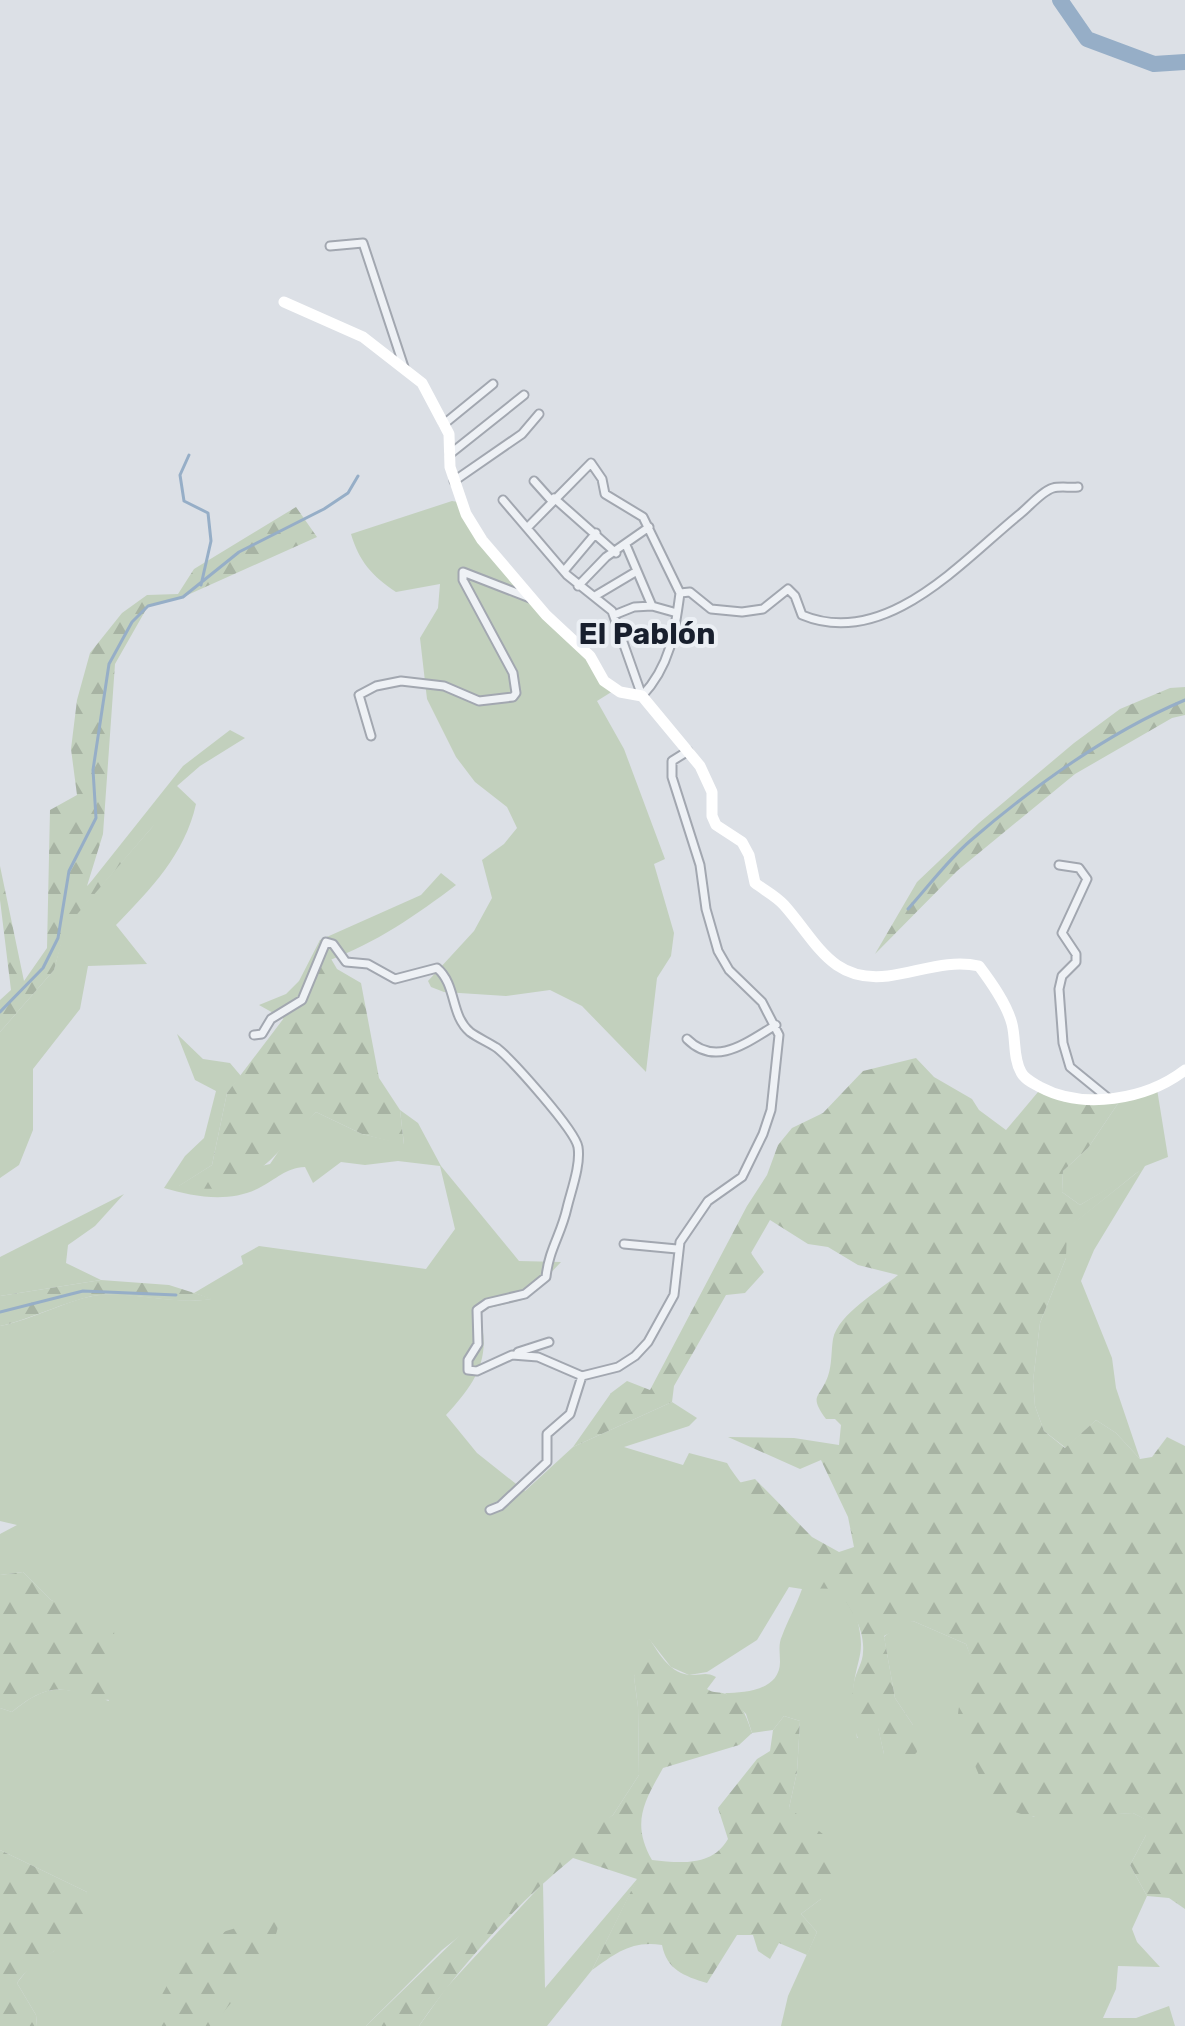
<svg xmlns="http://www.w3.org/2000/svg" width="1185" height="2026" font-family="Rubik,sans-serif">
<style>
.grass{fill:#c2d0bd}
.forest{fill:url(#forest-firs)}
.lines{fill:none;stroke-linecap:round;stroke-linejoin:round}
.stream{stroke:#96aec7;stroke-width:3}
.river{stroke:#96aec7;stroke-width:16}
.street-casing{stroke:#a2a7b0;stroke-width:11}
.street{stroke:#eef1f5;stroke-width:7}
.secondary{stroke:#fff;stroke-width:11}
.labels{text-anchor:middle;stroke-width:8;stroke-linejoin:round;paint-order:stroke}
.neighbourhood-label{font-size:30px;font-weight:bold;fill:#181f2d;stroke:#ebeff4}
</style>
<defs>
<pattern id="forest-firs" width="22" height="20" patternUnits="userSpaceOnUse" patternTransform="scale(2)"><rect width="22" height="20" fill="#c2d0bd"/><path d="M5 1l3.5 6h-7zM16 11l3.5 6h-7z" fill="#a7b3a3"/></pattern>
</defs>
<rect width="100%" height="100%" fill="#dce0e6"/>
<!-- grass -->
<path class="grass" d="M452,501l12,2 13,23 136,165 -16,10 27,48 41,110 -11,5 20,69 -3,23 -14,22 -11,94 -64,-66 -32,-16 -44,6 -62,-4 -13,-5 -3,-6 46,-50 18,-33 -10,-38 22,-16 13,-16 -10,-21 -32,-25 -19,-25 -29,-58 -7,-61 18,-30 2,-24 -44,8c-24,-16 -37,-31 -45,-58z
M230,730l15,8 -45,28 -23,20 19,18c-11,50 -46,86 -80,121l31,39 -59,2 -8,43 -47,60v61l-14,35 -19,13v-146l54,-62 11,-43 89,-102 -68,63 97,-122z
M441,873l15,12c-38,29 -82,59 -126,75l-10,-19 -10,35 -26,43 -25,-14 27,-11 13,-13 21,-41 101,-45z
M177,1034l26,25 27,4 11,13 -14,17 -15,72 -33,21 91,-22 19,-28 27,-24 46,22 42,10 -4,-34 18,13 23,43 78,95 42,1 -35,37 -37,9 -10,7c14,43 -5,70 -33,100l31,38 48,38 48,-44 99,-45 25,16 -8,8 -65,21 59,18 6,-12 38,10c28,49 121,115 131,160 7,30 0,33 -4,60 -3,17 1,37 3,55l21,-11 6,27 29,-29 -18,-27 -11,-61 14,-12 15,-4 53,23c7,18 14,33 0,49l67,124 100,-4 14,7 -1,15 -16,30 17,31 -15,33 5,13 23,25 -42,-1 -2,23 -13,29h33l33,-12 6,20h-394l7,-30 29,-64 -16,-18 20,-15 -32,-91 8,-36 3,-51 -16,-5 -11,14 -21,3 -6,-19 -21,-21c20,0 55,-3 55,-31 0,-9 -2,-18 2,-26 6,-16 14,-30 20,-47l-13,-2 -32,53 -50,32 -18,3 -18,-8 -22,-28 -15,38 4,30 1,68 -26,40 -171,135 -76,76h-329l-1,-11 -19,-32 15,-19 22,-13 33,-59 -87,-42v-142l12,4c39,-32 52,-24 97,-11l-44,-94 -14,-7 -28,-28 -23,3v-41l17,-9 -17,-4v-195c32,-6 74,-29 100,-31 38,-3 73,10 111,4l-17,-6 49,-29 -2,-8 18,-10 167,23 29,-40 -15,-63 -42,-5 -33,4 -24,-3 -28,21 -8,-16c-20,1 -28,12 -46,21 -29,15 -65,9 -95,0l21,-32 19,-18 12,-47 -21,-11z
M1157,1089l11,68 -23,9 -51,84 -13,31 31,77 4,30 24,71 -24,-26 -20,-13 -30,28 -22,-17 -9,-25 -2,-25 7,-58 26,-65v-29l73,-58 -59,34 -18,-13 1,-21 25,-23 35,-52z
M124,1194l-29,32 -27,19 -2,18 35,17 -101,16v-39z
M638,1878l-46,92 -45,56h-128l27,-38 97,-105 2,105z"/>
<!-- forest -->
<path class="forest" d="M296,507l21,30 -134,60 -35,9 -33,58 -12,170 -16,52 74,-69 -95,110 -12,43 -54,62v-32l11,-10 -11,-90v-34l24,115 23,-33 3,-138 27,-15 -6,-46 6,-49 13,-47 32,-40 25,-18 31,-1 16,-25z
M1185,687v28l-13,3 -97,56 -118,97 -82,83 42,-72 62,-59 95,-80 46,-34 50,-21z
M320,940l17,29 24,14 18,95 21,32 4,35 -42,-11 -46,-22c-29,27 -49,62 -89,75 -14,4 -35,0 -50,0l35,-22 15,-72 63,-83 20,-34z
M916,1058l18,19 38,22 7,11 27,20 32,-38 85,4 -35,52 -25,23 -1,21 18,13 65,-39 -78,63 -1,29 -26,65 -7,58 2,25 9,25 21,17 31,-28 20,13 24,26 12,-2 15,-20 18,9v463l-16,-11 -22,-2 -17,-31 16,-30v-15l-13,-7c-43,2 -100,17 -138,-12 -10,-8 -18,-31 -23,-43 -4,-11 -14,-28 -14,-40 0,-37 28,-21 8,-74l-53,-23 -29,15 11,62 18,27 4,27 -14,15 -19,-13 -6,-26 -17,15c-10,-12 -10,-46 -7,-61 2,-10 9,-20 9,-30 2,-24 -13,-44 -25,-63l-36,-1 13,-24c-33,-6 -56,-56 -77,-81l17,-4 57,58 27,15 15,-5 -6,-30 -27,-57 -21,9 -72,-32 66,1 45,7 2,-20 -6,-6h-9c-18,-25 -6,-20 2,-43 4,-12 3,-24 5,-37 5,-25 47,-49 65,-64l-40,-10 -30,-18 -20,-3 -38,-24 -19,33 13,19 -19,21 -19,2 -52,91 -2,16 -99,45 38,-54 16,-12 23,9 97,-184 20,-31 11,-30 14,-17 31,-15 40,-42z
M101,1280l68,5 44,14c-38,6 -74,-6 -112,-4 -24,1 -71,25 -101,31v-30z
M23,1572l28,28 44,16 19,14 1,21 -13,14 20,31c-43,18 -50,-34 -110,16l-12,-4v-133z
M649,1638c10,16 22,37 43,37 11,0 14,-3 24,2l-9,12c7,5 12,2 19,5 15,6 21,24 26,39l-13,12 -76,23c-19,34 -32,55 -11,92 28,3 60,7 76,-21l-10,-31 39,-49 13,-8 3,-21 11,-14 16,5 -3,51 -8,36 43,33 -1,45 -10,13 -20,15 16,18 -10,23 -28,-12 -9,16 -12,-8 -5,-16h-16l-30,48c-23,-7 -40,-13 -45,-38 -30,-5 -46,8 -70,25l45,-91 -64,-21c-58,47 -112,107 -154,168h-53l162,-157 85,-54 26,-40 -1,-68 -4,-30 5,-22z
M0,1850l87,42c-2,11 -3,28 -9,37 -17,24 -45,30 -61,54l19,32 1,11h-37z
M280,1915c-5,47 -41,74 -67,111h-68l38,-70 43,-25z"/>
<g class="lines">
<!-- stream -->
<path class="stream" d="M189,455l-9,20 4,26 24,12 3,28 -10,44
M908,909c20,-22 39,-48 62,-68 64,-55 137,-108 215,-141
M0,1012l43,-44 15,-30 11,-67 27,-53 -3,-48 16,-106 23,-42 16,-16 35,-9 56,-45 85,-43 24,-16 10,-17
M0,1312l83,-21 93,4"/>
<!-- river -->
<path class="river" d="M1060,0l27,39 67,25 31,-2"/>
<defs>
<path id="street" d="M330,246l33,-3 41,124
M444,424l49,-40
M450,454l74,-59
M454,481l68,-47 17,-20
M534,481l17,19
M554,498l62,55
M503,500l64,75 45,36 30,85c28,-30 33,-64 38,-103l10,-1 21,17 31,3 21,-3 25,-20 7,7 7,19c84,35 161,-55 218,-101 9,-7 22,-23 33,-26 7,-2 18,0 25,-1
M527,528l64,-65 11,16 3,15 38,23 37,76
M626,545l26,61 25,7
M564,571l32,-38
M578,586l28,-29 43,-30
M595,596l42,-25
M614,615l20,-8 18,-1
M371,736l-12,-41 17,-9 25,-5 43,5 35,15 34,-4 3,-4 -3,-20 -50,-93v-8l67,26
M1059,865l20,3 8,11 -25,54 14,21v8l-14,14 -3,13 4,54 7,24 38,31
M254,1035l8,-1 9,-15 31,-19 24,-58 7,2 13,18 22,2 27,15 42,-11c20,17 13,47 33,64 8,6 18,10 27,16 15,12 78,82 81,99 3,18 -7,44 -11,61 -6,27 -18,41 -21,69l-21,17 -38,9 -10,7 1,34 -10,16v10l9,1 35,-16 26,2 44,19 36,-9 17,-11 13,-14 26,-47 6,-53 28,-41 34,-24 21,-43 8,-24 8,-75 -17,-33 -33,-32 -11,-19 -12,-42 -6,-44 -28,-88v-16l16,-10
M687,1039c29,29 60,3 89,-14
M624,1244l53,5
M518,1352l31,-10
M490,1510l10,-4 47,-44v-28l23,-20 12,-38"/>
</defs>
<!-- street casing -->
<use href="#street" class="street-casing"/>
<!-- street -->
<use href="#street" class="street"/>
<!-- secondary -->
<path class="secondary" d="M284,302l79,35 59,46 27,51 1,33 16,47 16,26 64,75 44,41 14,25 16,11 22,4 58,70 12,26v24l4,9 26,17 7,13 6,28c9,7 21,13 29,22 33,37 47,78 104,71 31,-4 60,-17 91,-10 12,16 28,38 33,58 4,16 1,34 9,48 3,7 12,11 19,15 43,23 106,13 145,-17"/>
</g>
<g class="labels">
<!-- neighbourhood labels -->
<g class="neighbourhood-label">
<text x="647" y="644">El Pablón</text>
</g>
</g>
</svg>
